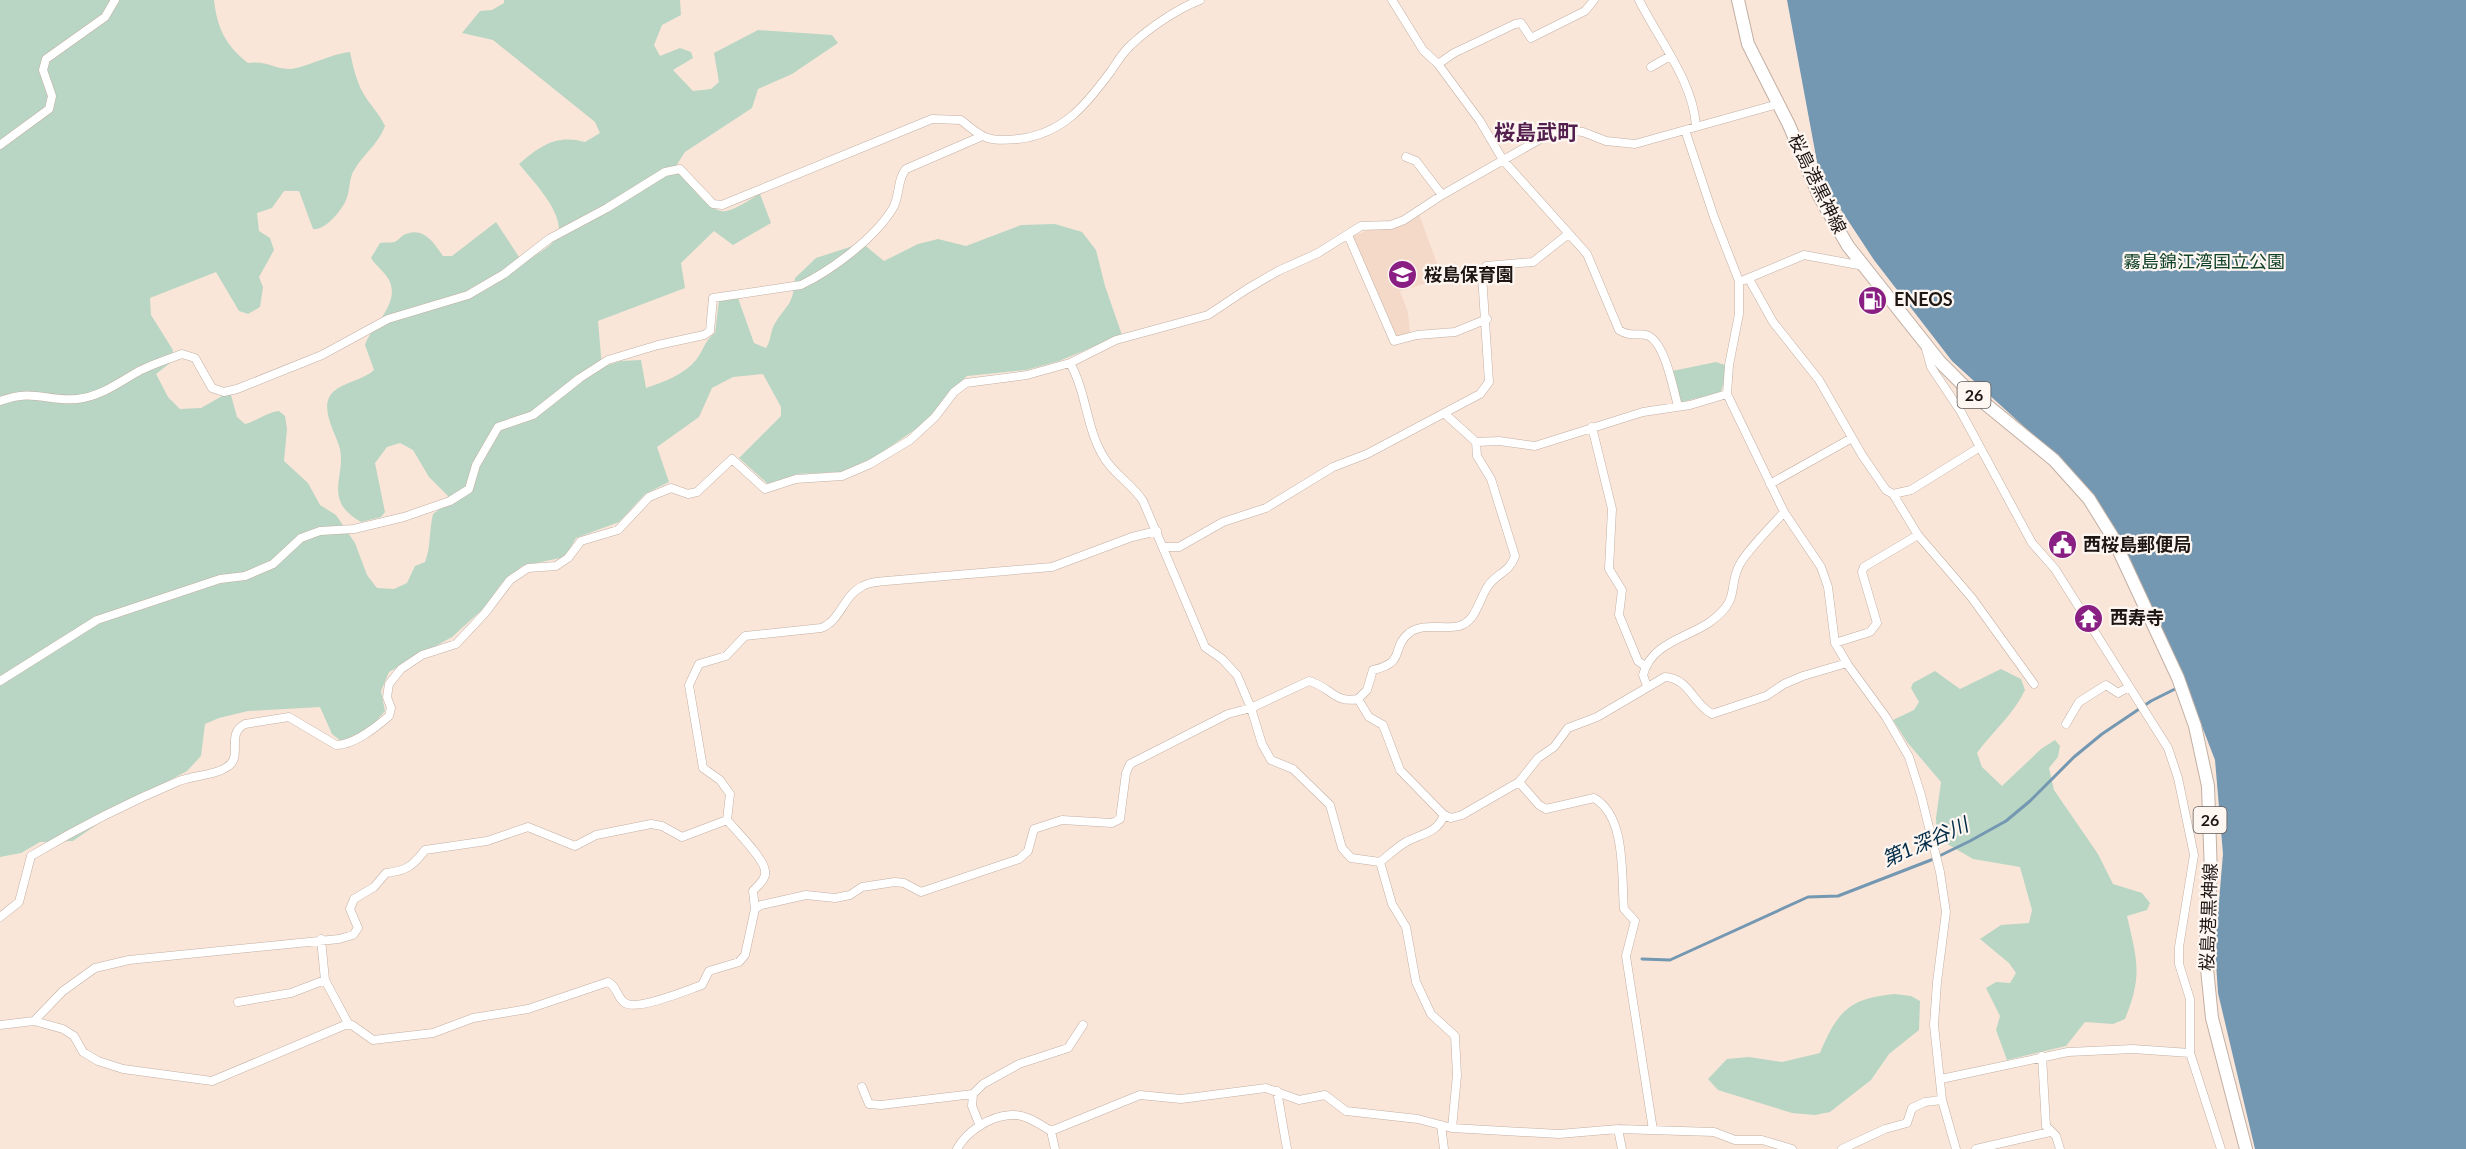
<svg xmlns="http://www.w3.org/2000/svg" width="2466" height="1149" font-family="Lato,'Noto Sans JP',sans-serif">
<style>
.built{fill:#f4d9c8}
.green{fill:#b8d6c3}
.water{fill:#7497b2}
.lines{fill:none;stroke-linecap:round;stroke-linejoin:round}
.stream{stroke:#7497b2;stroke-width:3}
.minor-casing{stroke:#c2afa3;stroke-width:9}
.primary-casing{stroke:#c2afa3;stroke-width:14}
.minor{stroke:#fff;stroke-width:8}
.primary{stroke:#fff;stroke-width:12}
.labels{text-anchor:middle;stroke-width:4.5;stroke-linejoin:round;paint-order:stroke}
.shield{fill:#fef6f1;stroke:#605955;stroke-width:1.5}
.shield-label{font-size:16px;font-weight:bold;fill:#1d1612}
.street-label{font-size:18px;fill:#1d1612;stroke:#fef6f1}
.park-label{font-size:18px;fill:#0f4229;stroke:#fef6f1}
.poi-label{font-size:18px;font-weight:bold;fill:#1d1612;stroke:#fef6f1;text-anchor:start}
.water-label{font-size:20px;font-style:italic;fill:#002c48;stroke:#fef6f1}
.quarter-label{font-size:21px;font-weight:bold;fill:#521f4e;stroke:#fef6f1}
</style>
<rect width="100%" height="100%" fill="#fae6d9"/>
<!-- built -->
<path class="built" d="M1419,214l20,55 -5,12 -34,10 8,21 2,21 -12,4 -4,-3 -41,-98 18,-7 33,-5z"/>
<!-- green -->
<path class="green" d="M0,0h214c3,28 12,46 34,63 18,-3 26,6 42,6 15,-1 40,-15 60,-17 3,14 6,28 13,41 7,12 16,20 22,33 -7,19 -23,29 -32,46 -4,8 -3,19 -7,28 -4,10 -21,31 -33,29l-14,-38h-15l-12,17 -15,5 2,18 11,7 4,12 -15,27 4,10 -3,20 -12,7 -9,-3 -23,-39 -66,26 1,17 22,35 -3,13 -14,11 12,23 12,12 21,-1 23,-13h7l6,22 8,7c12,-3 22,-12 34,-13l6,5 2,13 -3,32 24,22 12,22 16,10 19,28 12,32 10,13 17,1 13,-6 8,-17 10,-4c6,-15 4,-32 8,-48l11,-8 4,-10 -19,-19 -16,-27 -13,-7 -13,4 -12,16 10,49 -4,5 -20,5c-39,-22 -15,-46 -21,-73 -4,-16 -22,-42 -7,-57 11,-10 30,-12 41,-22l-9,-25c7,-20 36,-41 24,-65 -4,-8 -13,-14 -18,-22l9,-15c5,-1 10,0 14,-1 4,-1 8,-7 12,-8 18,-7 28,9 37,22h9l44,-34 27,41c10,-7 23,-13 31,-22 19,-20 -23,-62 -35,-77 21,-18 37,-30 66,-22l15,-9 -5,-11 -102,-82 -31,-7 18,-22 12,-1 12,-7v-3h176l1,15 -19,10 -8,20 6,11 20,-8 11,4 2,6 -20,12 20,21 18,-2 8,-7 -5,-29 44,-23 74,5 6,8 -46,31 -34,15 -6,19 -67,44 -9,14c8,12 34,49 50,45 11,-2 24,-12 34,-17l11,29 -38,22 -19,-14 -33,32 4,25 -87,33 4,46 19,-6 20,-1 5,28c17,-6 38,-13 50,-28 8,-10 8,-19 19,-27l4,-33 19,-2 16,45 12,5c5,-7 4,-15 8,-23 13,-22 19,-18 21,-47l21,-20 46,-15 22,18 34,-17 20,-5 28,7 55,-21 34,-1 27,8 14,18 9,36 17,49 -63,26 -33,9 -59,6 -16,14 -22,30 -54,37 -34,15 -44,2 -29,10 -29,-26 42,-42v-9l-18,-33 -30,3 -21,11 -13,29 -42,30 12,35 -24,12 -26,28 -43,16 -11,19 -43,9 -21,18 -16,23 -33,30 -63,35 -8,19 4,20 -15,17 -29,13 -9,-7 -12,-27 -72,4 -29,7 -14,6 -4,32 -14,15 -56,30 -58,40 -33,1 -19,11 -21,4z
M1716,362l9,3 2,6 -6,21 -39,10 -4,-6 -6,-25z
M2001,669l20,10 4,11c-11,24 -33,42 -48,63l5,14 20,19 39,-37 14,-9 5,6 -2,11 -9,11 5,22 44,64 15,30 29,9 8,10 -3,7 -20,6c10,44 16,59 -2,103l-12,5 -28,-2 -19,24 -59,14 -11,-30 4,-14 -14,-28 10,-6 14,1 6,-10 -7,-10 -29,-24 21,-14 28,-2 3,-13 -12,-43 -47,-8 -36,-21 -1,-20 5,-36 -34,-40 -14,-22 21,-10 5,-8 -8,-14 2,-5 22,-12 25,18z
M1895,994l16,2 9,5 -1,29 -30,24 -18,26 -41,32 -15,3 -23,-2 -74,-23 -10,-11 19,-20 22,-2 33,5 38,-9c17,-41 29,-55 75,-59z"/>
<!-- water -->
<path class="water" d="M1787,0h679v1149h-211l-37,-156 -3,-45 8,-94 -8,-94 -29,-75 -94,-190 -51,-53 -89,-81 -78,-101 -54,-82z"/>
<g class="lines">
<!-- stream -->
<path class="stream" d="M1642,959l28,1 138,-63 30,-1 93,-36 39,-19 36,-20 24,-20 44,-44 28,-23 49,-33 28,-14"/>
<defs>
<path id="minor" d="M1392,0l31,50 15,14 42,57 23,39 84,94 32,76c11,7 16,3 27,5 19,5 27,54 32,71
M1639,0c20,40 54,81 57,126
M1438,64l16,-11 61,-29 6,-1 10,15 54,-27 9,-11
M1651,67l19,-11
M1685,130l29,87 25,64v33l-10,51 -2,29 57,118 37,55 7,20 7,56 13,22 38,52 23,40 12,38 19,77 6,40 -9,70 -3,43 8,75 14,49
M0,145l49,-36 3,-13 -9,-26 3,-11 59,-42 10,-17
M1406,157l10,4 26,34
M1348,235l46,106 23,-6 38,-3 32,-13
M1749,279l24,43 46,58 43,75 24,35 7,4 18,-4 69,-43
M1744,280l60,-25 60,11
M1926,349l5,18 30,45 71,131 23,26 113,179 10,30 16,77 -15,92v17l11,35v54l31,96
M1070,363c17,30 16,67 35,96 10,16 28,26 38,42l62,146 17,12 15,16 14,33 11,36 9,16 22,9 37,36 12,43 9,10 29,4c8,-6 17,-15 26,-20 14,-8 32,-9 38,-27
M0,401c34,-13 46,1 77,-2 23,-2 43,-17 62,-28 14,-7 29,-12 43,-17l13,4 17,30 12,4 13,-3 85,-34 66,-36 80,-24 36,-21 45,-35 58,-31 58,-36 15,-3 33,35 9,1 210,-86 29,1c22,19 28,22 57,19 45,-5 68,-34 93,-68 6,-9 12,-19 20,-26 18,-17 46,-36 69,-45
M1592,427l20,82 -3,60 13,21 -3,25 19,46 7,5
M1476,442l23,-1 36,5 108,-34 47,-7 37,-11
M1770,484l82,-46
M1893,494l25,41 54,63 62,86
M1164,547h15l44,-25 43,-14 67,-41 34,-13 113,-60 9,-12 -7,-107 4,-9 47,-4 34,-27
M1835,643l35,-11 7,-9 -15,-51 2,-5 54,-32
M0,681l97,-61 123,-41 25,-3 28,-12 28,-26 19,-7 34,-2 50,-12 46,-16 19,-12 7,-24 22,-38 35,-12 47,-37 28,-18 50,-15 46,-10 6,-4 3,-33 88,-13c31,-15 74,-47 92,-77 7,-12 4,-29 13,-39l74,-32
M1647,686l-4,-11c8,-32 44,-37 67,-53 33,-24 16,-35 31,-60 12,-18 29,-34 43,-50
M1358,699l11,18 14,8 17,45 44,45 7,3 11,-3 57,-33 19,-24 16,-11 14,-19 29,-11 68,-40c25,2 27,26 47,37l54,-18 18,-12 19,-8 44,-13
M2066,724l13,-22 27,-17 12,8 11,-6
M1519,782l20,23 7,4 48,-11c33,19 27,79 30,111l11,12 -9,35 27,174
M1380,862l12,42 14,23 10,55 15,32 24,22 2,39 -5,53
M755,909l6,-4 45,-10 29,3 15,-3 12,-8 33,-5 9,1 17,9 98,-33 9,-8 6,-22 28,-9 50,3 8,-4 6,-46 4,-9 98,-50 23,-6 58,-27c20,5 26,23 49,18l9,-9 6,-20c34,-8 17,-21 36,-37 14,-11 35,-3 50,-7 17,-4 20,-27 29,-40 9,-13 22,-14 27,-30l-24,-77 -14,-23 -1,-14 -31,-28
M0,917l19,-15 12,-46c47,-28 98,-54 148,-75 15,-6 35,-5 48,-14 17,-10 -2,-33 18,-43l44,-7 47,28c18,0 39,-17 53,-29l2,-8 -4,-11 2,-13 12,-15 21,-14 34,-11 29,-31 25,-33 18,-12 28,-2 12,-8 13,-17 37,-11 31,-33 22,-9 17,6 9,-2 35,-33 33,30 31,-10 46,-3 28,-12 40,-24 25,-23 19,-25 12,-9 61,-8 43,-12 46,-23 92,-25 39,-26 31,-18 40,-18 43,-27 30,-1 13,-5 38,-25 100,-57 20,-8 21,2 23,9 29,3 143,-40
M321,939l4,41 24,45
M238,1002l53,-9 34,-13
M34,1021l29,-30 32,-23 34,-8 210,-21 14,-4 5,-7 -8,-19 4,-10 20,-12 12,-14c20,-2 27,-7 39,-23l62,-9 41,-14 47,19 21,-11 55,-11 11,2 20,11 45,-17
M0,1025l34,-4 29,8 11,7 9,16 15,9 25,8 89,12 133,-56h7l21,15 60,-7 40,-15 55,-9 80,-27c9,4 9,16 17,21 13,8 62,-13 77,-18l7,-14 30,-9 6,-7 10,-46 -2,-18c5,-6 14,-12 12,-20 -1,-13 -29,-40 -38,-51l3,-26 -10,-14 -17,-12 -14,-83 10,-21 27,-8 19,-20 76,-8c20,-7 22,-33 42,-42 6,-4 16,-4 23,-5l166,-14 80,-30 25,-6
M2042,1056l4,70 10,10 4,13
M1941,1079l127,-27 65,-3 57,4
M862,1087l7,17 12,1 92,-11
M1277,1091l10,58
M1441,1125l3,24
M980,1126l-8,-20 1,-12 10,-10 36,-20 49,-16 15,-23
M1618,1129l4,20
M1051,1131l89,-36 41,4 85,-11 33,12 26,-5 21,16 72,8 34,9 107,6 59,-5 96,3 21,8h27l30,9
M957,1149c10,-18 33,-33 54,-34 15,-1 28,9 40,16l4,18
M1842,1149l43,-20 22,-6 5,-15 13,-6 17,-2
M1976,1149l74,-17"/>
<path id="primary" d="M1738,0l10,44 41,81 30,71 29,50 92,116 26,26 88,72 35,39 23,37 66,142 17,48 13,60 3,89 -6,74 7,69 34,131"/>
</defs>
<!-- minor casing -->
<use href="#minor" class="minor-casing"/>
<!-- primary casing -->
<use href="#primary" class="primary-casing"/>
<!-- minor -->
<use href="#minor" class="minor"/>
<!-- primary -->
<use href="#primary" class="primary"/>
</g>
<!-- icons -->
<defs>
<symbol id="school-disc" viewBox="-11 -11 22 22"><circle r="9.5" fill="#891e83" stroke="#fef6f1"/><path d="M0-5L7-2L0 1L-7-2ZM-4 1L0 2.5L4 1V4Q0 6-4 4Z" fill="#fff"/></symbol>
<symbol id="fuel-disc" viewBox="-11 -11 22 22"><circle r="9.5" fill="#891e83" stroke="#fef6f1"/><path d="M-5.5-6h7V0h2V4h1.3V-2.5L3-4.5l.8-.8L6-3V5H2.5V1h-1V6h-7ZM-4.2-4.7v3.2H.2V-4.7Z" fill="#fff"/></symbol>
<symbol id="civic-disc" viewBox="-11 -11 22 22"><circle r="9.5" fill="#891e83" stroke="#fef6f1"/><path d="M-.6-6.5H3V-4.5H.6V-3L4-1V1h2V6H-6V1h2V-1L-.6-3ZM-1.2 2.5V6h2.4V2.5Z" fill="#fff"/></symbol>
<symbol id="temple-disc" viewBox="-11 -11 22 22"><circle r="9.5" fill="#891e83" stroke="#fef6f1"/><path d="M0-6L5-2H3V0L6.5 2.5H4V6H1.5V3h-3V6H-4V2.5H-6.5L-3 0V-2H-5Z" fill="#fff"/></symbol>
</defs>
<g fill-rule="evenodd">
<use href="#school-disc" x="1386" y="258" width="33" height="33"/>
<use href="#fuel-disc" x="1856" y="284" width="33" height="33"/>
<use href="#civic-disc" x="2046" y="528" width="33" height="33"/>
<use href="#temple-disc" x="2072" y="602" width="33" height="33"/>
</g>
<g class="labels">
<!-- shield labels -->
<g class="shield">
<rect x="1957.5" y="382" width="33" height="26" rx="4.5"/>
<rect x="2193.5" y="807" width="33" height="26" rx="4.5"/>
</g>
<g class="shield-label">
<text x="1974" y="401">26</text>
<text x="2210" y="826">26</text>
</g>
<!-- street labels -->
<g class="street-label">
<text transform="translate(1817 184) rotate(64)" y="6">桜島港黒神線</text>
<text transform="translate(2209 917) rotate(-88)" y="6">桜島港黒神線</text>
</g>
<!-- park labels -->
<g class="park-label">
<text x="2204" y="268">霧島錦江湾国立公園</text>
</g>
<!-- poi labels -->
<g class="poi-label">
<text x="1424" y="281">桜島保育園</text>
<text x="1894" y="306">ENEOS</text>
<text x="2083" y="551">西桜島郵便局</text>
<text x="2110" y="624">西寿寺</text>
</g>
<!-- water labels -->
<g class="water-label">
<text transform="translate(1925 842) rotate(-24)" y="7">第1深谷川</text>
</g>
<!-- quarter labels -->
<g class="quarter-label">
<text x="1536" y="140">桜島武町</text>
</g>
</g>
</svg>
